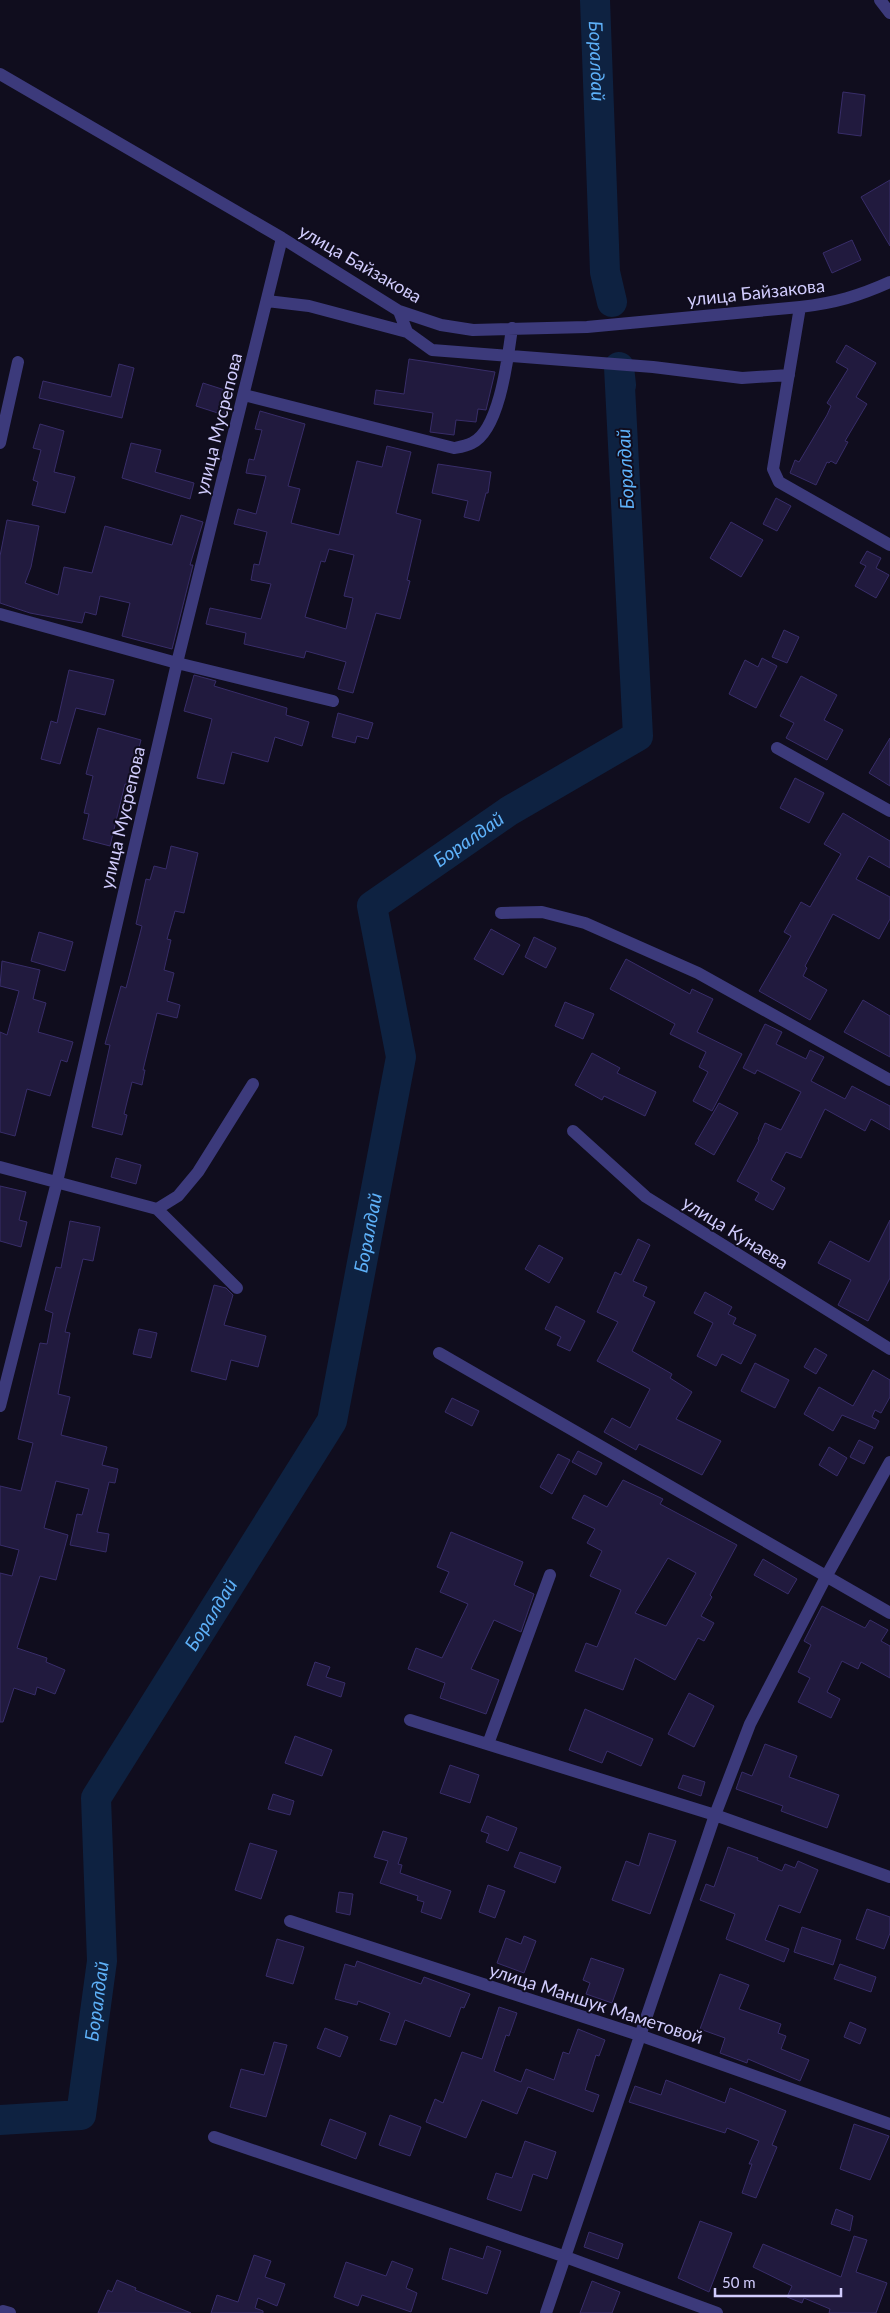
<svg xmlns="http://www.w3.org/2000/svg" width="890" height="2313" font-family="Lato,sans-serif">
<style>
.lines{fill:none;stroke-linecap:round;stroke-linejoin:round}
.river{stroke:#0e2241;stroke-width:30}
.building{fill:#211a3e;stroke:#382d69;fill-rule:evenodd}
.minor{stroke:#3c3a7b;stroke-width:12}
.labels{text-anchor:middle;stroke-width:4;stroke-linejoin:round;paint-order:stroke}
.street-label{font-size:18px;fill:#d1ccfd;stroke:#100d1e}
.water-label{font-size:19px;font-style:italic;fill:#5eb1f9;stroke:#100d1e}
</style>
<rect width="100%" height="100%" fill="#100d1e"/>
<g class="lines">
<!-- river -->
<g class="river">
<path id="s1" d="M595,0l10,272 7,30"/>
<path id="s2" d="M0,2120l81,-5 21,-154 -6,-163 236,-377 69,-364 -29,-151 137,-95 129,-75 -19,-369 2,18"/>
</g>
</g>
<!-- building -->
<path class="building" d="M843,92l22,3 -4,41 -23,-3z
M890,180v66l-29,-49z
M852,240l9,20 -29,13 -9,-20z
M846,345l30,18 -20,34 11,7 -22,37 3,1 -12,22 -5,-3 -2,2 -2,-1 -11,23 -26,-12 5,-13 4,2 28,-47 4,-9 -4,-3 21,-34 -12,-7z
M409,359l86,13 -9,38 -8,-1 -2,13 -20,-2 -2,15 -24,-3 3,-19 -59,-9 2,-14 28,4z
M119,364l15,4 -12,50 -83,-20 4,-17 68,16z
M203,383l28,9 -7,23 -28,-9z
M260,411l45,13 -17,62 12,3 -9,34 48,12 18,-74 25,6 5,-21 24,6 -15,61 25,7 -14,60 3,1 -10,38 -24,-6 -23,80 -15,-4 8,-27 -40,-11 -2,7 -60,-14 2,-11 -40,-9 4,-16 51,11 10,-35 -20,-4 3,-16 5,1 8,-33 -33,-8 4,-15 18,5 10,-38 -20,-3 3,-14 5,1 8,-30 -7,-1zM329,549l25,6 -10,41 9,2 -7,31 -41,-12 16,-56 4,1z
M40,424l24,7 -10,41 21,5 -10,36 -33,-8 6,-23 -5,-2 8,-30 -8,-2z
M131,443l30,7 -6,22 39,11 -4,16 -68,-21z
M438,464l53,8 -3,21h-2l-7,28 -15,-4 4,-16 -36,-8z
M776,498l15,8 -14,25 -14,-7z
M181,515l22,7 -13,43h3l-21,84 -50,-13 8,-33 -30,-7 -4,19 -11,-3 -3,11 -52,-10 -30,-10v-47l7,-36 32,6 -8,41 -6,16 33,12 6,-28 28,6 13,-47 67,19z
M731,522l32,18 -22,37 -31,-19z
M867,551l14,7 -5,10 13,7 -13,23 -21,-12 11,-20 -6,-3z
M784,630l15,7 -12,26 -15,-6z
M762,658l15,8 -21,42 -27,-14 16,-34 13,7z
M69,670l45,10 -9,35 -29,-7 -16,56 -19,-5 10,-38 6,2z
M194,675l22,6 -2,5 73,22 -1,7 23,7 -7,24 -27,-9 -7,25 -36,-10 -8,32 -27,-6 15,-59 -28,-8z
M801,676l36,19 -13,25 19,10 -16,30 -41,-22 8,-15 -14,-7z
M338,713l35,10 -5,16 -11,-3 -2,7 -23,-6z
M98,728l43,12 -12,45 -4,-1 -15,62 -27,-7 6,-25 -5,-1 9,-37 -7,-2z
M890,738v48l-21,-13z
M795,778l29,15 -15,30 -29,-15z
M843,813l47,28v27l-21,-12 -13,23 34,18v22l-11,20 -46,-25 -28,52 2,2 -4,8 24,14 -17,30 -51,-29 32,-55 -7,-4 17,-30 9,5 31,-53 -17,-10z
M171,846l27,7 -14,60 -9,-2 -8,28 4,1 -7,30 10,3 -7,28 13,4 -3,13 -20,-5 -14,57h2l-3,15 -10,-3 -8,32 3,1 -5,20 -30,-8 18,-82 -5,-1 16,-58 5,2 16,-62 -6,-2 10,-45 4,1 4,-14 12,3z
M491,929l29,16 -17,30 -29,-16z
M39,932l34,10 -8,29 -34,-10z
M534,937l22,11 -10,20 -21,-11z
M626,959l64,35 2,-5 21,10 -16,33 45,22 -30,57 -19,-10 15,-29 -9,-5 7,-15 -36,-18 5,-10 -65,-35z
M2,961l38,9 -7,29 13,4 -8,29 35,10 -6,20 -6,-2 -11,36 -23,-7 -12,47 -15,-4v-100l7,3 12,-44 -19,-5z
M863,1000l27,16v41l-46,-25z
M565,1002l29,12 -11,25 -28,-13z
M765,1024l17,8 -6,12 30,15 4,-9 14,7 -13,24 34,18 7,-13 38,20v24l-19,-11 -6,12 -40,-22 -24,49 -15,-6 -15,28 14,8 -12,22 -18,-10 4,-7 -22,-12 22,-41 -1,-1 7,-16 16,7 20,-38 -44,-22 -2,4 -12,-6z
M592,1053l28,15 -3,5 39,19 -11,24 -41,-20 -2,4 -27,-15z
M719,1103l19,10 -24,42 -19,-11z
M116,1158l25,7 -5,19 -25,-7z
M0,1186l26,6 -7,28 8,2 -6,25 -21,-6z
M890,1220v58l-22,43 -30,-16 13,-25 -33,-17 12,-22 39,21z
M70,1221l30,6 -7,34 -10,-2 -18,73 5,1 -12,61 12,3 -9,38 46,12 -5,18 16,4 -3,14 -6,-1 -12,50 12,2 -3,18 -36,-7 7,-31 5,1 7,-26 -33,-8 -12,47 24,7 -12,45 -16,-4 -23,72 30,10 -1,4 19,8 -10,24 -18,-7 -2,8 -21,-7 -11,34h-3v-149l12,3 7,-26 -19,-5v-59l21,5 12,-48 -15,-4 22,-96 7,1 6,-31 -8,-3 11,-43 5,1z
M638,1239l12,6 -17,36 14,6 -4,9 12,6 -23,49 40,23 -2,4 22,14 -16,27 45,22 -19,34 -63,-31 -3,6 -32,-18 8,-14 18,10 20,-39 -53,-28 21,-39 -21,-10 18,-40 6,3z
M539,1245l24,13 -14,25 -24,-14z
M214,1285l12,3 7,7 -9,30 42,11 -8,31 -27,-7 -5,20 -35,-9z
M705,1292l27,15 -4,7 8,4 -3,6 23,11 -15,29 -19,-10 -6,12 -19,-10 16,-33 -19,-10z
M556,1306l29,15 -15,30 -13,-6 4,-8 -16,-8z
M139,1329l18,4 -6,25 -18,-4z
M815,1348l12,7 -11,19 -12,-7z
M755,1363l34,17 -14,28 -34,-17z
M873,1370l17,10v17l-9,16 -6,-3 -3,7 7,4 -4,8 -33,-14 -9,16 -29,-17 15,-27 34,19z
M452,1398l27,13 -7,15 -27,-14z
M859,1440l14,7 -9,17 -14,-7z
M829,1447l18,11 -10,18 -18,-11z
M578,1451l24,12 -6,12 -24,-13z
M558,1454l12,6 -18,34 -12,-7z
M623,1480l40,19 -3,5 77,41 -27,50 2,2 -11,19 13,7 -10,18 -6,-3 -23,42 -40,-22 -12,32 -48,-19 11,-28 11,4 24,-57 -31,-14 12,-25 -15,-8 8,-14 -23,-11 12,-23 23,12zM668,1558l28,15 -30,53 -31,-13z
M451,1532l72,30 -9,23 20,9 -13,38 -27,-12 -23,49 28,11 -13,34 -46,-16 5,-15 -37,-14 8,-21 26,10 26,-54 -28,-12 9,-20 -12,-5z
M763,1559l34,20 -9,15 -34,-19z
M822,1606l43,22 5,-8 18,10 -7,11 9,5v32l-29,-16 -3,7 -16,-8 -15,31 13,7 -9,19 -33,-16 12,-24 -12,-6 13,-27 -7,-4z
M315,1662l15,5 -4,10 19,6 -4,14 -34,-12z
M689,1693l25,13 -20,41 -26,-13z
M585,1709l68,30 -12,27 -34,-15 -5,12 -33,-13z
M295,1736l37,14 -10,26 -37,-13z
M765,1744l32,12 -8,21 50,18 -12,33 -46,-17 2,-5 -47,-17 6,-17 10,4z
M450,1765l29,10 -9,28 -30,-10z
M683,1775l22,7 -4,14 -23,-8z
M273,1794l21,7 -4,14 -22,-6z
M487,1816l30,12 -9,23 -22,-9 3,-8 -8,-3z
M383,1831l24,7 -9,26 4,1 -2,8 51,18 -10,28 -20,-7 3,-10 -7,-2 1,-4 -38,-13 8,-22 -14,-4z
M649,1833l27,8 -26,73 -38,-14 14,-39 13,5z
M250,1843l27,8 -16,48 -26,-9z
M728,1847l30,11 -1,2 25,11 3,-7 10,4 3,-7 20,9 -18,43 -21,-8 -14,35 24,9 -5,13 -58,-23 9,-25 -35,-14 6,-16 8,3z
M520,1852l41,15 -6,16 -41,-16z
M488,1885l17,6 -10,27 -16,-6z
M339,1892l14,2 -3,21 -14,-3z
M867,1909l23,8v16l-6,16 -28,-10z
M802,1927l39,13 -8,25 -39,-13z
M524,1936l12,5 -12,32 -27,-10 9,-25 15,6z
M277,1939l27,8 -11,37 -27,-8z
M591,1958l33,11 -12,34 -26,-9 4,-11 -7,-3z
M357,1961l64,23 3,-7 46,17 -6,14 -3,-1 -11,30 -45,-17 -9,25 -16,-5 10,-27 -32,-12 -1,4 -22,-6 10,-35 10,3z
M840,1964l36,13 -5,15 -37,-13z
M720,1974l29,11 -10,24 42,15 -3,9 8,3 -5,13 28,11 -9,21 -52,-22 -1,4 -27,-10 5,-15 -25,-9z
M499,2007l18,6 -8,23 -3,-1 -12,36 27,11 5,-13 28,11 9,-28 6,2 9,-25 27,11 -6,16 -3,-1 -11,35 14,5 -6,17 -65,-25 -11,27 -35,-14 -16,38 -40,-16 9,-23 8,4 19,-51 20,7z
M850,2022l16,7 -6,15 -16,-7z
M325,2028l23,9 -8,20 -23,-9z
M274,2042l13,3 -21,72 -36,-10 11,-38 23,6z
M666,2080l59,23 5,-15 56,23 -14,34 5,2 -21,51 -14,-5 10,-29h-3l10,-23 -32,-13 -2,5 -96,-31 6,-16 26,9z
M390,2115l31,12 -11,29 -31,-11z
M330,2119l36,14 -10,26 -35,-14z
M854,2124l35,12 -19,44 -30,-11z
M525,2141l31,11 -9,27 -14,-5 -12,37 -34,-12 9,-26 16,5z
M836,2209l17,7 -3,15 -19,-7z
M700,2221l32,12 -23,59 -31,-14z
M589,2232l34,12 -5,15 -34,-12z
M854,2236l13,4 -11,32 31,11 -11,30h-47l1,-4 -26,-11 -2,5 -15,-6 5,-11 -39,-19 10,-23 78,33z
M487,2246l14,5 -14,43 -45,-15 8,-31 33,11z
M254,2255l17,6 -6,16 20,7 -8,22 -19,-8 -3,10 8,3v2h-52l6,-18 21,7z
M392,2261l21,8 -7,19 11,5 -6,19 -49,-17 -4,11 -24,-9 12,-35 40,14z
M117,2280l19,8 -1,2 56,23h-93l10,-23 4,2z
M592,2281l28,11 -8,21h-32z"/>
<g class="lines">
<!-- minor -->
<path class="minor" d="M880,0l10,13
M0,74l282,164 117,73 42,14 32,5 114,-3 213,-20c35,-4 59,-11 90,-25
M267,301l42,5 98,26
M800,307l-27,162 6,13 111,63
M399,311l8,21 25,18 221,17 89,11 47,-3
M244,395l210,53c6,-1 13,-2 18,-5 28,-13 36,-87 40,-115
M0,443l18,-81
M0,614l177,49 156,38
M777,748l113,63
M501,913l41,-1 43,11 113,50 192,107
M573,1131l73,66 244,152
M0,1167l157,42 80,79
M157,1209l21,-13 20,-24 55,-88
M439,1353l451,260
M0,1406l57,-224 120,-519 105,-425
M410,1720l305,95 175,62
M488,1744l62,-169
M290,1921l349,114 251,89
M214,2137l349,119 154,57
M3,2311l7,2
M546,2313l169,-498 35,-91 77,-149 63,-113"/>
</g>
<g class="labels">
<!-- street labels -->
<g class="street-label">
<text transform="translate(360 264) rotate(30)" y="6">улица Байзакова</text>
<text transform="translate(756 293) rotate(-6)" y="6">улица Байзакова</text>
<text transform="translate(219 424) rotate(-76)" y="6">улица Мусрепова</text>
<text transform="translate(123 818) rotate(-77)" y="6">улица Мусрепова</text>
<text transform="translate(735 1233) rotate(32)" y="6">улица Кунаева</text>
<text transform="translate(596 2004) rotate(18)" y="6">улица Маншук Маметовой</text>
</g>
<!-- water labels -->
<g class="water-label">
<text dy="7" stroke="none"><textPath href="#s1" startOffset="61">Боралдай</textPath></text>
<text transform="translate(625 469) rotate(-93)" y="7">Боралдай</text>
<text dy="7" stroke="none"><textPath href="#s2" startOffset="1486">Боралдай</textPath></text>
<text dy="7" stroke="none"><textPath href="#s2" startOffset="1036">Боралдай</textPath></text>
<text dy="7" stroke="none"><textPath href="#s2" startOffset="616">Боралдай</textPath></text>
<text dy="7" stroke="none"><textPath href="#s2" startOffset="196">Боралдай</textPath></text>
</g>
</g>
<!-- scale -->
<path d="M715 2288v8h126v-8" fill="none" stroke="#d1ccfd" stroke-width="2.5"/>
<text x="722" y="2288" font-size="15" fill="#d1ccfd" stroke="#100d1e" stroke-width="4" paint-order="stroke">50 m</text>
</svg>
